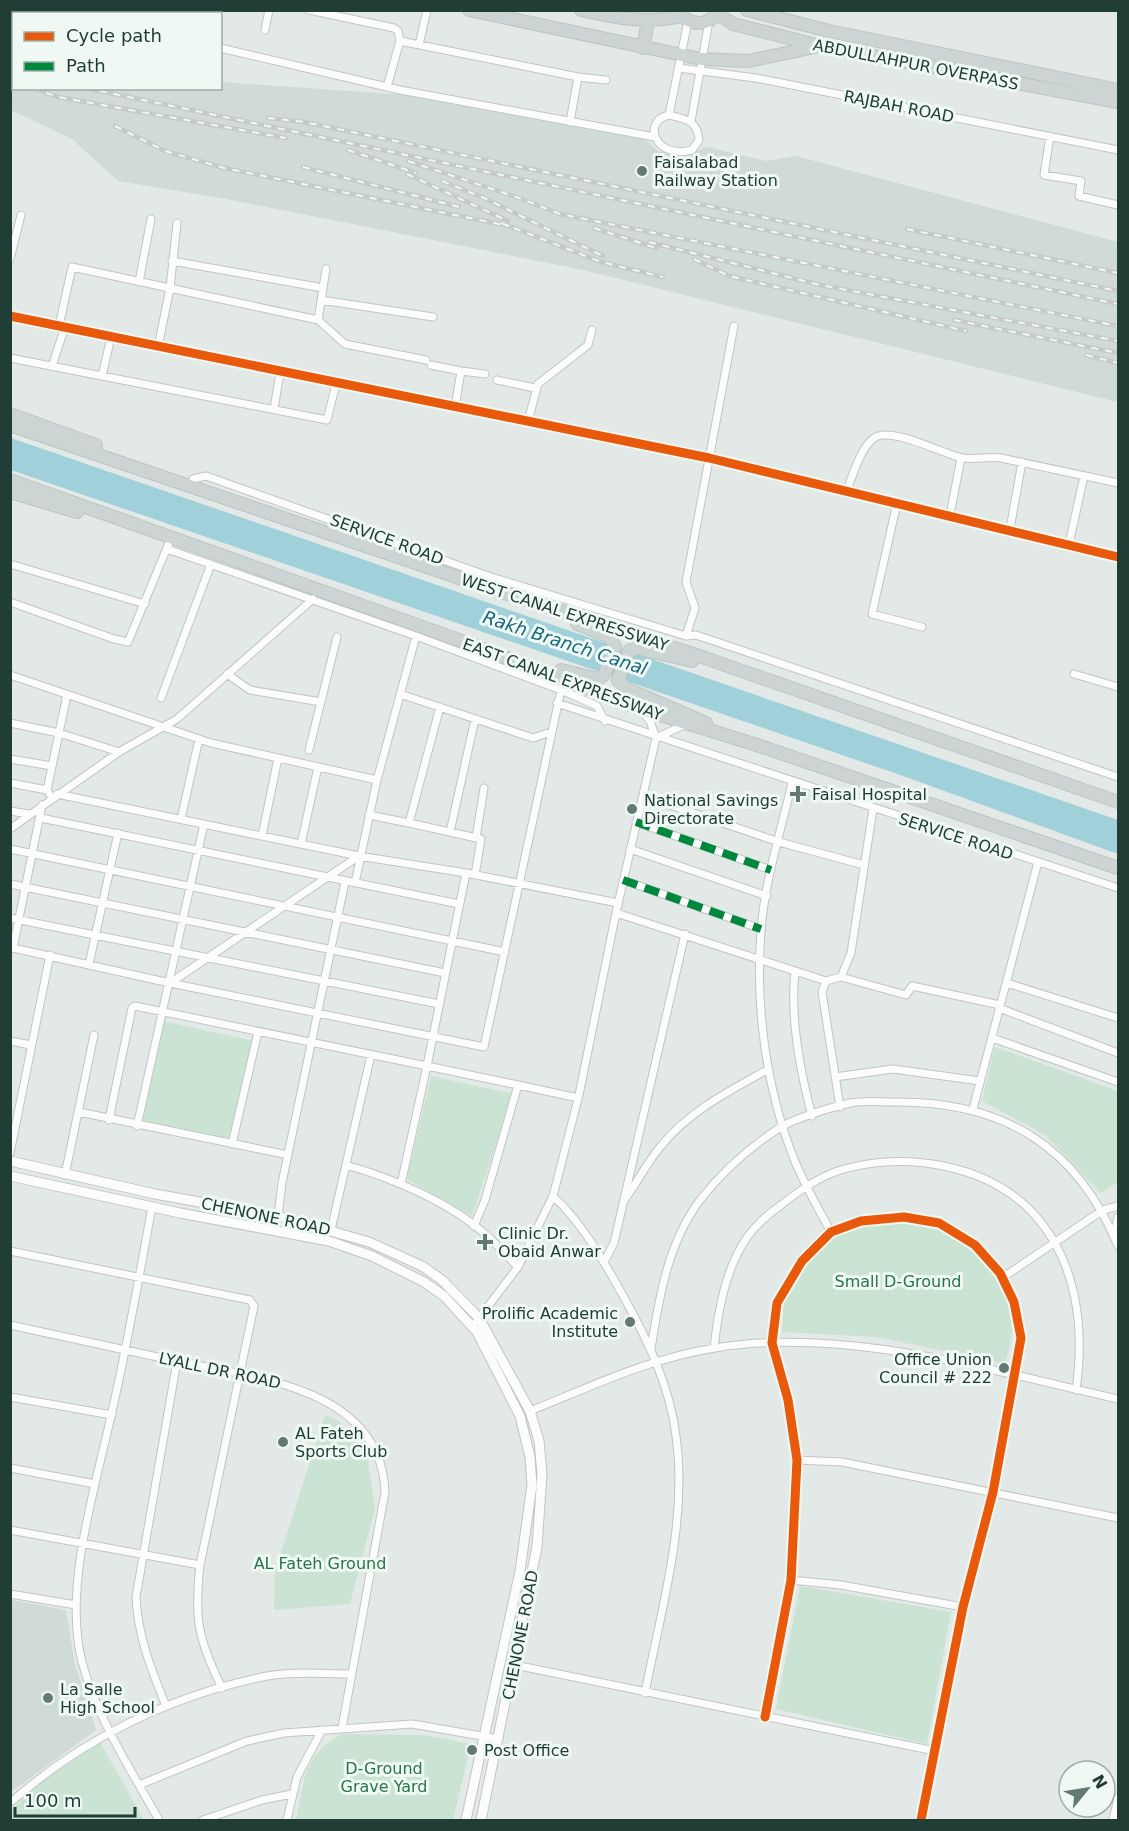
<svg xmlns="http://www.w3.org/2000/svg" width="1129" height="1831" font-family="'DejaVu Sans',sans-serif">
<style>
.built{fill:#d0dad6}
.green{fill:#cbe3d3}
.water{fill:#a0d0d9}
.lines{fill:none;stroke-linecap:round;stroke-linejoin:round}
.minor-casing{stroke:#c0c6c3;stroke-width:9}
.tertiary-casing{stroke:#c0c6c3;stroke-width:11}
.primary-casing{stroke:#bbc5c3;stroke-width:14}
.minor{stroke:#fbfcfb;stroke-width:7}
.tertiary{stroke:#fbfcfb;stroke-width:9}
.primary{stroke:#ccd5d3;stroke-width:12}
.rail-casing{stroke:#c6cac9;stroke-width:4.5}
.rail{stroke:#f0f8f4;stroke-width:2;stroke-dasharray:7;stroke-linecap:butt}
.quiet{stroke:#00873e;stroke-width:8;stroke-dasharray:15 8;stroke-linecap:butt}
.cycleway-casing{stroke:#f0f8f4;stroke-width:13}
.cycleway{stroke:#e8590c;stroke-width:9}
.poi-dot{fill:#647974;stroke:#f0f8f4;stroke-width:2}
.labels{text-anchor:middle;stroke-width:6;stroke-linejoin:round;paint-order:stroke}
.street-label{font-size:16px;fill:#203d36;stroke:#f0f8f4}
.poi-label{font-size:16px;fill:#203d36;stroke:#f0f8f4;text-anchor:start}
.park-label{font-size:16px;fill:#287548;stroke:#f0f8f4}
.water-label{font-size:18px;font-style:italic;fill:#17677b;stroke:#f0f8f4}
</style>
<rect width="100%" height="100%" fill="#e3e9e6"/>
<!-- built -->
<path class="built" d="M11,50l2,1 1,37h206l1,-6 184,13 241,45 12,11 28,4 21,-8 59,14 30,-5 322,86v160l-539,-133 -353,-70 -108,-18 -46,-42 -61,-29z
M11,1600l55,10 9,55 21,65 -85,62z"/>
<!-- green -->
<path class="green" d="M162,1021l92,20 -25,102 -89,-17z
M995,1047l123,44v91l-17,11 -56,-58 -63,-34z
M431,1076l82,18 -41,122 -65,-37z
M903,1221c10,2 22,3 32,7 39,12 78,62 77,104 0,10 -5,22 -7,32l-128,-27 -95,-5 2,-33 22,-38 25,-23 32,-15z
M325,1415l14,6 28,34 8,53 -25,96 -76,6 1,-39z
M800,1586l151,26 -24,132 -151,-35z
M342,1734l81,1 48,9 -18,76h-157c9,-41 6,-64 46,-86z
M100,1742l44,78h-133v-10l34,-32z"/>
<!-- water -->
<path class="water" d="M11,438l1107,382v34l-212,-77 -895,-307z"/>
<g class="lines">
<defs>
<path id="minor" d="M56,10l3,4
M309,10l85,18 4,3 2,10 178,36 -8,45
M151,14l1,-4
M208,14v-4
M265,30l4,-20
M419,45l8,-35
M220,48l180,42 255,47
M678,68l78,10 362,72
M578,77l28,3
M387,87l13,-46
M669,115c17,4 28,5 30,25l-7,10c-37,10 -51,-29 -23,-35z
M669,115l19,-94
M691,121l18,-100
M1050,136l-6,39 37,6 -2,15 39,9
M10,259l11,-44
M172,261l151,27
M139,282l12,-63
M321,300l112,17
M10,316l699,142 409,99
M318,320l8,-51
M59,326l13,-59 246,53 27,24 81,16
M734,326l-48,256 9,26 -9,28 10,-1 422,142
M158,347l12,-59 7,-65
M10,358l317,62 9,-36
M431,365l30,6 -6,36
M52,366l13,-39
M461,371l24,3
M102,376l9,-39
M497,380l38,8
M274,409l6,-37
M528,421l10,-37 50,-39 4,-15
M193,479l13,-3 285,101 195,59
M846,492c7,-16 14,-44 28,-54 16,-12 67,15 85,19 12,4 28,-1 42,1l117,25
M897,503l-25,111 50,13
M950,515l11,-57
M1010,529l12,-67
M1069,544l15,-68
M167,549l249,87 145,54 36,16 8,15
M10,564l135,40
M10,602l104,37 14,3 43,-104
M227,674l23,16 71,12
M1074,674l44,13
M10,675l201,68 166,37 39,-144
M400,694l133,44 18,-6
M161,698l50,-134
M557,703l561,185
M440,707l-31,116 72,16 -6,36
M10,723l49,10 60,19
M656,738l30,-14
M309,750l28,-113
M10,759l42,7
M10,783l37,7
M792,783c-11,48 -27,97 -31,147 -6,75 5,159 33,229 10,25 24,49 37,73
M57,794l302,62 107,17 152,30
M643,796l136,46 85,23
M52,798l-5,-8 20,-95
M10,811l19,3
M369,815l40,8
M41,818l418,86
M181,819l18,-80
M636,822l135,48
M10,829l109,-77 58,-33 136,-120
M450,832l25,-113
M262,836l16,-78
M476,838l8,-50
M301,844l17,-77
M10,849l495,103
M630,849l137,47
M623,880l138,49
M355,883l22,-103
M10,884l435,89
M616,913l210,68 15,-4 10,-24 22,-144
M10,918l429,86
M10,947l3,1 29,-143
M13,948l157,35 314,64 77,-357
M89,964l29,-131
M795,971c-5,46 5,100 17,145
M841,977l65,18 6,-9 88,19
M826,981l-4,11 18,115
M170,983l189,-127
M1007,983l111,35
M999,1008l119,45
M992,1038l126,44
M10,1041l21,4
M835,1077l58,-8 87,12
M518,1085l60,13
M973,1109l65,-247
M79,1112l209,43
M109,1120l23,-112 3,-2 292,60 39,-193
M137,1126l67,-302
M232,1144l26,-112
M10,1153l40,-198
M346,1165c46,13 103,37 139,69 12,10 22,22 33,33l-42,55
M65,1175l29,-140
M401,1184l26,-118 91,19 -33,115 -11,26
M553,1196c28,26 49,62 68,96 25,45 49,93 55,144 12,85 -15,174 -31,257
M625,1199c13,-17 22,-37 36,-53 28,-35 70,-56 108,-77
M152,1207c-13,70 -25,140 -41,209 -16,73 -48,172 -29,246 15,56 49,108 77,158
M278,1216l4,-33 63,-301
M331,1230l40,-175
M1114,1235l4,-18
M10,1251l240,49 4,6 -54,259c-6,54 -2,74 22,123
M604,1262l10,-19 71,-309
M518,1267l35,-71 26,-101 37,-182 40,-175 -6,-17 -8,-10
M1002,1278l101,-68 15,-4
M10,1325c56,12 111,24 166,36 79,17 205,26 209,131l-43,236
M714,1348c4,-36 11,-78 32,-109 9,-13 22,-25 35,-34 19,-15 39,-29 63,-36 62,-17 141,-5 187,42 46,48 54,116 45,179
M651,1349c8,-52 17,-106 49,-149 22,-28 51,-54 81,-73 15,-9 51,-20 69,-24 14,-3 31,-1 45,-1 108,-1 182,44 223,144
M10,1397l102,18
M530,1411c60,-24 120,-53 185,-63 128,-22 278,23 403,51
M797,1460l45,2 276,56
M10,1468l85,16
M10,1530l190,35
M791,1580l50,5 122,22
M10,1594l66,11
M515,1665l420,86
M166,1706c-15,-37 -28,-69 -30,-109l41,-236
M765,1717l26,-137 6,-120 -9,-60 -16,-57 5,-40 25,-42 29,-29 30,-11 43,-4 35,6 36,22 25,28 14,29 7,36 -28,154 -30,115 -42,213
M139,1785l108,-44 37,-8 128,-9 87,15
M10,1803c73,-65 162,-108 257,-127 26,-5 56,-2 83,-2
M203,1820l59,-20 30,-6
M287,1820l10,-43 25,-47
M1113,1820l5,-22"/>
<path id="tertiary" d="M10,1161l145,33 123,22 91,26 53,24 20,14 37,38 51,93 9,30 3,33 -5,73 -56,273
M10,1176l170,37 149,28 43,15 52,26 20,14 33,36 43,84 10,41 2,28 -12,86 -54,249"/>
<path id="primary" d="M469,10l232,49 47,2 67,-14
M581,10c35,8 66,14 101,6
M747,10l82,21 289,59
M678,11c12,16 31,16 42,-1
M718,14l15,10 87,22 298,56
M643,48l5,-28
M10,414l86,31
M10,425l485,165 210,68 413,144
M10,480l463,165 165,63 119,37 361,123
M10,492l67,20
M692,661l-56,-13 -7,3 -11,29 9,9 79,34
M561,670l37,9 6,-4 11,-28 -5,-10 -33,-13"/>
</defs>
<!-- minor casing -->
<use href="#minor" class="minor-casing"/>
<!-- tertiary casing -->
<use href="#tertiary" class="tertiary-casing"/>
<!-- primary casing -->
<use href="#primary" class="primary-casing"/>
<!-- minor -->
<use href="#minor" class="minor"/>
<!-- tertiary -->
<use href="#tertiary" class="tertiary"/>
<!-- primary -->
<use href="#primary" class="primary"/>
<defs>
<path id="rail" d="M10,67l4,1
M10,81l4,1
M33,88l25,9 228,41
M86,88l1032,216
M268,118l36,4 814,169
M115,126l50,25 59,17 285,58
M348,150l68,23
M408,161l114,38 38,15 558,112
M303,167l156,40
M407,174l101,47
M442,181l42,17 119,58
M501,223l100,39 62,15
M594,228l62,20
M907,229l211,44
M649,242l171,43 298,56
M694,259l35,17 237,55
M954,320l164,33
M1086,355l32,8"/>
</defs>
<!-- rail casing -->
<use href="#rail" class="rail-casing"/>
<!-- rail -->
<use href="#rail" class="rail"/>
<!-- quiet -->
<path class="quiet" d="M636,822l135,48
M623,880l138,49"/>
<defs>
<path id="cycleway" d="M10,316l699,142 409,99
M765,1717l26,-137 6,-120 -9,-60 -16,-57 5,-40 25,-42 29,-29 30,-11 43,-4 35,6 36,22 25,28 14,29 7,36 -28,154 -30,115 -42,213"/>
</defs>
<!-- cycleway casing -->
<use href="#cycleway" class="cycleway-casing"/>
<!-- cycleway -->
<use href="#cycleway" class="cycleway"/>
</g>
<!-- markers -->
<g class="poi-dot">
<circle cx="642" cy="171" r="6"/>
<path d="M795 785h6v6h6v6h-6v6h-6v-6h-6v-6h6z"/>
<circle cx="632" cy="809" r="6"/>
<path d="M482 1233h6v6h6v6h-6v6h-6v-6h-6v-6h6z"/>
<circle cx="630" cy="1322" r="6"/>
<circle cx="1004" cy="1368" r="6"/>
<circle cx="283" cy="1442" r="6"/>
<circle cx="48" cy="1698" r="6"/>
<circle cx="472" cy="1750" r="6"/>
</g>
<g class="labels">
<!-- street labels -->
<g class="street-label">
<text transform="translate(916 64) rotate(11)" y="6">ABDULLAHPUR OVERPASS</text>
<text transform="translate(899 106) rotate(11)" y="6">RAJBAH ROAD</text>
<text transform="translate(387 539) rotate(20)" y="6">SERVICE ROAD</text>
<text transform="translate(565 612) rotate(18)" y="6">WEST CANAL EXPRESSWAY</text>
<text transform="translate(563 679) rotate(20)" y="6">EAST CANAL EXPRESSWAY</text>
<text transform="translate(956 836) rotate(18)" y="6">SERVICE ROAD</text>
<text transform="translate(266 1216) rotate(12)" y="6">CHENONE ROAD</text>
<text transform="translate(220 1370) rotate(12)" y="6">LYALL DR ROAD</text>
<text transform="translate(520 1635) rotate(-79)" y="6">CHENONE ROAD</text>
</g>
<!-- poi labels -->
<g class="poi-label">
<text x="654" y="168">Faisalabad<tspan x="654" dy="18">Railway Station</tspan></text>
<text x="812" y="800">Faisal Hospital</text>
<text x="644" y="806">National Savings<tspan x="644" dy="18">Directorate</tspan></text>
<text x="498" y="1239">Clinic Dr.<tspan x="498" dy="18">Obaid Anwar</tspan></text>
<text x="618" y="1319" text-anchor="end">Prolific Academic<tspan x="618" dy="18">Institute</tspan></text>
<text x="992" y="1365" text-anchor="end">Office Union<tspan x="992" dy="18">Council # 222</tspan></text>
<text x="295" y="1439">AL Fateh<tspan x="295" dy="18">Sports Club</tspan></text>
<text x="60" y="1695">La Salle<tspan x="60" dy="18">High School</tspan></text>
<text x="484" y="1756">Post Office</text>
</g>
<!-- park labels -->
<g class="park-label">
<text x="898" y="1287">Small D-Ground</text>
<text x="320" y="1569">AL Fateh Ground</text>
<text x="384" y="1774">D-Ground<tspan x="384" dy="18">Grave Yard</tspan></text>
</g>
<!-- water labels -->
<g class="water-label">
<text transform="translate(565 643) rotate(18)" y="6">Rakh Branch Canal</text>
</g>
</g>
<!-- border -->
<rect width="1129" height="1831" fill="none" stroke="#203d36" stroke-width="24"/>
<!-- legend -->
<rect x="12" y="12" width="210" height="78" fill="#f0f8f4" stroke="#9dada8" stroke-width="1.5"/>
<rect x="24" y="32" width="30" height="9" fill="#e8590c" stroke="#9dada8" stroke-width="1.5"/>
<text x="66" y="42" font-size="18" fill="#203d36">Cycle path</text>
<rect x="24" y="62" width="30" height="9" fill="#00873e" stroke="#9dada8" stroke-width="1.5"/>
<text x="66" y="72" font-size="18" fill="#203d36">Path</text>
<!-- north arrow -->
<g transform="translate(1087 1789) rotate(60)"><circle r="28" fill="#f0f8f4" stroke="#9dada8" stroke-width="1.5"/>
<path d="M0-4.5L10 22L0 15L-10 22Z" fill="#647974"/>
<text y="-9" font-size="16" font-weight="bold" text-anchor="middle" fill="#203d36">N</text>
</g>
<!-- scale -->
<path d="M15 1807v9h120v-9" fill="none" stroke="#203d36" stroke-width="3"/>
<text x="24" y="1807" font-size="18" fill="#203d36" stroke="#f0f8f4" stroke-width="4.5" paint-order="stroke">100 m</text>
</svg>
